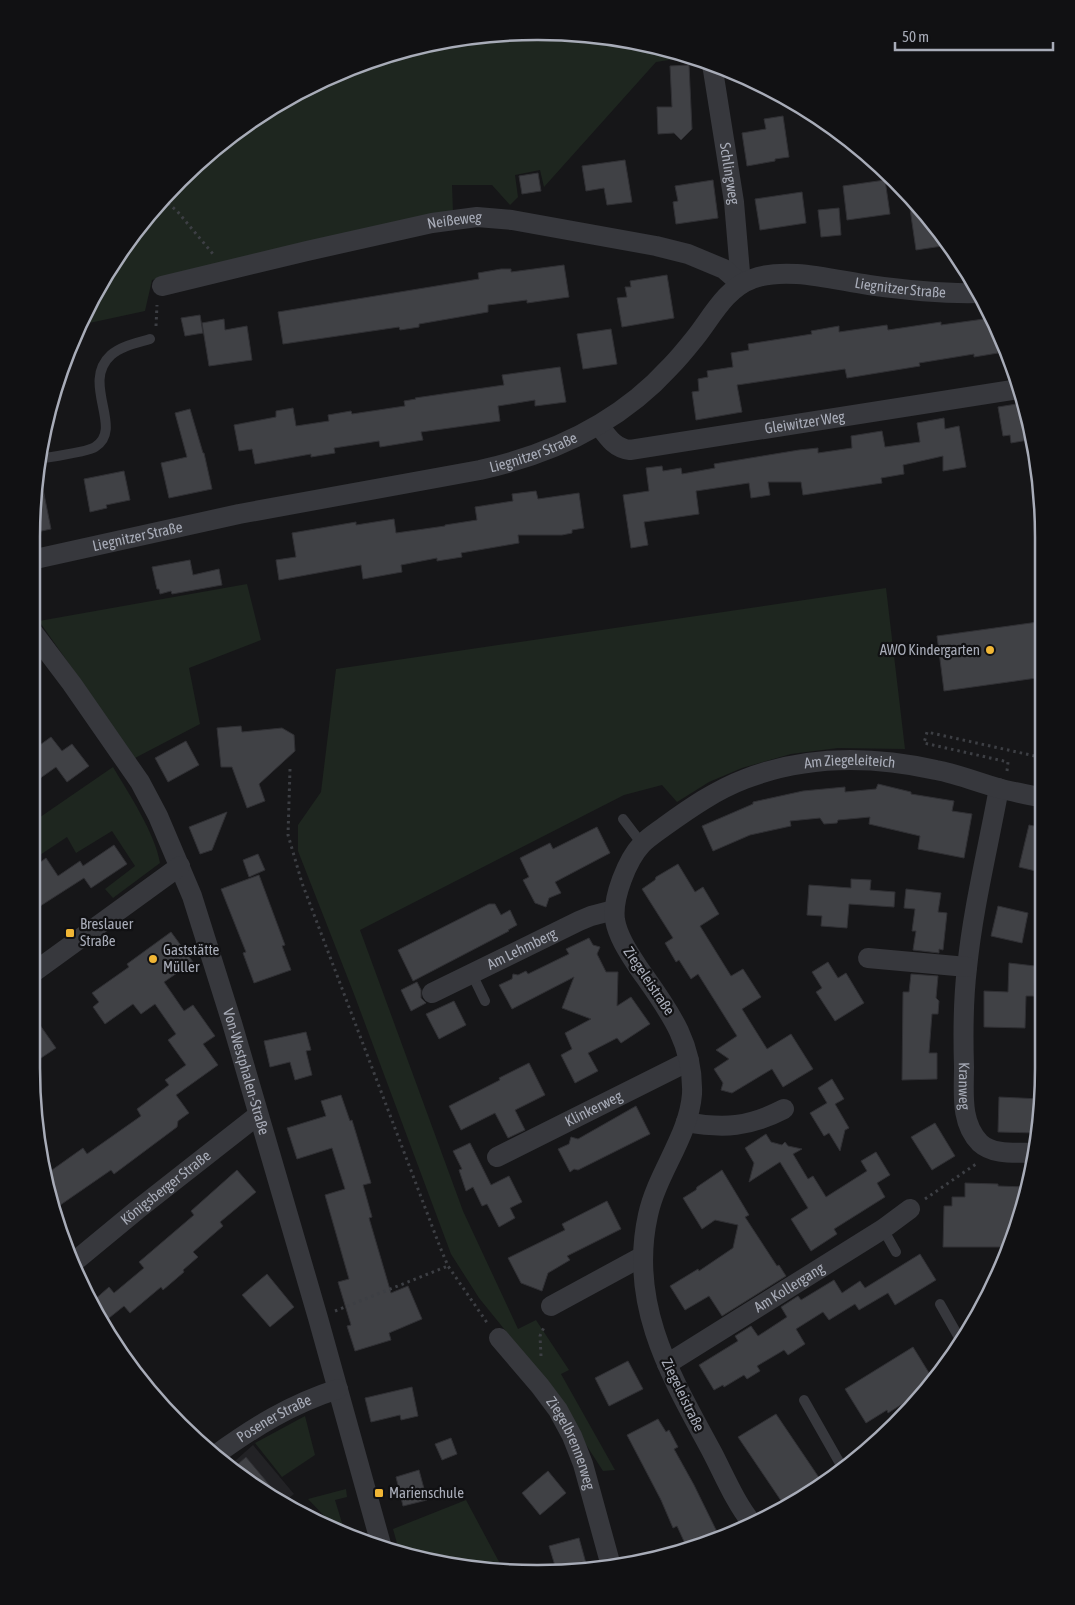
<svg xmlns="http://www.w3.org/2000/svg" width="1075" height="1605" font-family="'Asap Condensed',sans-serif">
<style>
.built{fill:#222225}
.green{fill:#1e261f}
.building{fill:#404145;stroke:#303034}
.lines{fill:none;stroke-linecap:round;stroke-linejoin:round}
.path{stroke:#3d3f44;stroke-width:3;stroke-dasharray:2.5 4;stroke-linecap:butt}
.service{stroke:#37383d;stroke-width:10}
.minor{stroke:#37383d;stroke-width:20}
.poi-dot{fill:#f1b635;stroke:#111113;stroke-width:2}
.labels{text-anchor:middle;stroke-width:4.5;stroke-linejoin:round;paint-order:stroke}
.street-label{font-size:15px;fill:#a8acb8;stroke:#111113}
.poi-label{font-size:15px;fill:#a8acb8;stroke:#111113;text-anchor:start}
.rim{fill:none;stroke:#a8acb8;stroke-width:2.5}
</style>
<rect width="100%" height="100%" fill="#161618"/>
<!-- built -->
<path class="built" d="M253,1445l41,49 -9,7 -58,-33z"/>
<!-- green -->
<path class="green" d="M537,31l99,10 52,16 -32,5 -112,125 -4,-17 -25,5 3,22 -8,8 -18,-20h-40l1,27 -301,68 -7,31 -65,14 4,-12 52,-83 43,-50 77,-63 88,-47 94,-29z
M247,584l14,56 -72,28 11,56 -65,34 -96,-137z
M886,588l19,161 -67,-1 -47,6 -49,14 -33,14 -32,20 -15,-17 -38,10 -264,135 103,281 55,118 18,-9 33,50 -8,4 54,96 -12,1 -64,-99 -60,-74 -28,-44 -97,-260 -56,-143v-26l23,-33 15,-123z
M113,767c16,27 42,66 47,96l-47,35 -8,-9 30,-23 -23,-35 -36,22 -9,-16 -30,20 -3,-5 -1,-30z
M305,1416l10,39 -33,22 -27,-34z
M346,1489l1,8 -12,3 11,36 -18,-10v-6l-20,-21z
M466,1500l39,73 -105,-19 -7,-25z"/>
<!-- building -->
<path class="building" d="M689,65l3,64 -11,11 -7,-7 -16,1 -1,-27h15l-2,-41z
M783,116l6,41 -14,2v2l-28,5 -5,-33 24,-4 -2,-10z
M625,160l7,42 -25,3 -3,-17 -18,3 -4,-25z
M538,173l3,18 -19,3 -3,-18z
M713,180l5,38 -42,6 -3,-22 5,-1 -3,-15z
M885,180l5,34 -43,6 -4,-34z
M802,192l4,31 -46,7 -5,-31z
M908,195l41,50 -33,5z
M839,208l2,27 -20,2 -3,-27z
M564,265l5,32 -42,6v-3l-39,5v7l-69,12v3l-19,3 -1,-3 -116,17 -5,-32 201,-33 -1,-6 23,-4h10v3z
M667,275l7,43 -52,9 -5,-29 10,-1 -2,-10h6l-1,-6z
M200,315l3,18 -18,3 -4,-18z
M991,318l14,25 -9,1 2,9 -24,4v-3l-55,9 1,3 -73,12 -2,-9 -108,16 5,27 -46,8 -4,-28 7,-1 -1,-12 10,-2 -1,-6 26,-4 -2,-14 18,-3 -1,-6 64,-10 -1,-3 28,-5v6l48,-7 1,5 53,-8v3z
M224,319l1,11 22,-4 5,34 -43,6 -7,-43z
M611,329l6,35 -34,5 -6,-35z
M560,367l6,35 -31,4v-6l-37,6 2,15 -79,11 2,8 -43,7 -1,-6 -45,7 1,5 -24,4v-3l-56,10 -3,-15 -13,2 -5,-26 42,-8v-6l17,-3 3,18 33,-5 -1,-6 23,-4 1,3 53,-8 -1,-5 12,-2 -1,-1 89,-13 -2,-10z
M1023,403l11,36 -23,4 -1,-8 -7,1 -5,-29z
M190,409l13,44h1l8,36 -43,9 -8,-35 26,-6 -12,-44z
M944,418l1,11 14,-3 7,41 -23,4v-15l-40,9 1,9 -23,4 1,5 -79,12 -2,-13h-33l2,13 -19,3 -2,-15 -53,8 3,23 -55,8 4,23 -17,3 -8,-53 26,-4 -3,-23 16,-2 1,5 18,-3 1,6 33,-6 -1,-4 85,-14 19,-2v5l34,-5 -1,-12 31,-5 3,16 35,-5 -3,-19z
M124,471l6,29 -24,5 1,3 -17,4 -6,-33z
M37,479h4l10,50 -19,4z
M536,491l2,8 41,-6 5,35 -12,2v3l-10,2h-44l1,8 -58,10 1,4 -25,4v-3l-36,7 1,7 -39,7 -2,-14 -82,15 -3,-20 20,-3 -4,-24 64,-11v3l38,-6 2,14 49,-7v-1l32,-5 -2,-13 38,-6 -1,-7z
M190,560l3,15 26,-6 3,16 -50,9 -1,-3 -11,3 -1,-5h-2l-5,-22z
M1038,622l6,41v14l-100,14 -7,-55z
M241,726l1,6 40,-4 12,7 1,16 -36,33 6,17 -18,7 -15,-41h-11l-4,-39z
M51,737l11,14 10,-7 17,22 -22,16 -11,-15 -17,12 -6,-9v-20z
M186,741l13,24 -31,17 -13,-24z
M878,784l33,8v2l43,7 -2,10 20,3 -8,44 -46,-9 2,-13 -51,-12 1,-7 -32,3 -1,3 -13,1 -4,-6 -30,3 1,5 -41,9 -37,16 -11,-25 51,-22v-2l50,-11 42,-4v5l31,-3z
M227,812l-15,38 -12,4 -11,-27z
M1029,825l15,3v45l-25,-6z
M597,827l13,26 -55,29 6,11 -12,5 -3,9 -11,-4 -12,-23 6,-3 -9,-19 30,-15 3,6z
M114,845l13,19 -36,24 -7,-10 -50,32v-43l12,-9 12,18 22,-15 3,5z
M258,854l7,16 -16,7 -6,-17z
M678,864l17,28 8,-5 16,27 -19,12 31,50 12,-7 18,28 -19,12 25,40 24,-15 22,35 -30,18 -11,-18 -40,24 -11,-3 2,-7 -9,-14 15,-10 -13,-9 21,-14 -39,-62 -7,5 -12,-19 -3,2 -11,-19 8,-5 -31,-49 13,-9 1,-3z
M259,875l26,70 -3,1 9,24 -37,13 -11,-30 3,-1 -25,-63z
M851,879l20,1 -1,10 25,2 -1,15 -45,-3 -2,24 -26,-2 1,-10 -15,-1 2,-30 42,3z
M906,889l35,4 -3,19 9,1 -4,37 -4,-1v4l-26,-3 3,-19h-4l3,-22 -11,-1z
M489,904h6l6,11 9,-5 7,15 -9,5 1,1 -96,50 -15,-31z
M998,906l30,7 -6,30 -31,-7z
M171,932l22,30 -29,20 20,29 9,-6 22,31 -12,8 15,21 -42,30 13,18 -11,8 -1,6 -63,47 -3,-4 -58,40 -8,-35 38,-27 4,6 54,-38 -4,-7 32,-24 -4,-5 21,-15 -18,-25 8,-6 -21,-30 -14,10 -8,-10 -28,20 -12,-17 6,-5 -7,-9 37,-26 -2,-3z
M589,938l4,7 7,2 -3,7 9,18h12l-1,34 14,-9 19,27 -29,19 -4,-5 -29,15 10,18 -23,12 -14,-28 11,-6 -7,-16 26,-14 -29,-11 12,-31 -62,32 -13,-24 13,-6 1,-5 5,1 8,-4 2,3 41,-20 -3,-5z
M828,962l10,16 8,-5 18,30 -29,18 -19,-29 6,-4 -10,-16z
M1009,963l26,3 -1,30h-8l-1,32 -41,-1v-36l24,1z
M911,974l27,2 -2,22 3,3 -1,13h-6l-3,39h8v26l-35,1 1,-88h6z
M417,982l4,8v8l5,5 -15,8 -10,-21z
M454,1001l12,24 -27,14 -13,-25z
M35,1018l21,30 -21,14z
M306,1032l5,18 -5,1 6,24 -17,5 -5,-18 -20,5 -6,-26z
M529,1063l16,32 -30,15 10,20 -17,8 -13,-25 -34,17 -12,-24 51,-26 -1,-2z
M832,1079l12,20 -9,5 14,24 -4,2 -5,21 -11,-18 -5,3 -14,-23 17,-10 -9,-15z
M341,1095l9,26 2,-1 19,63 -8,2 9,32 -3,1 22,75 17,-7 14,33 -33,14 2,7 -36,11 -8,-25 4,-1 -13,-43 11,-3 -24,-84 20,-6 -13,-41 -35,11 -10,-31 39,-12 -5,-15z
M999,1097l42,2 -4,34 -39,-1z
M636,1106l14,28 -72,36 -4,-1 -4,3 -12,-23 11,-5 2,-7 7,2z
M935,1123l20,33 -23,14 -21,-33z
M766,1134l5,8 11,3 3,-3 3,4 14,3 -9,5 15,25 5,-3 13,21 41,-26 -6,-10 15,-9 14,23 -13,8 8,14 -51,32 3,5 -26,17 -20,-32 17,-11 -28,-46 -31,20 5,-19 -9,-15z
M470,1143l21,42 18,-9 13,26 -12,6 5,10 -16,9 -12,-23 -5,2 -9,-19 -7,4 -7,-21 3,-1 -9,-18z
M237,1170l19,22 -36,30 3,4 -30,26 5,5 -15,13 1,2 -21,18 -2,-3 -31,26 -6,-7 -15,12h-7l-9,-17 16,-14 5,6 30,-25 -5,-6 55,-47 -3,-4z
M722,1170l27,45 -4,2 32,49 2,-1 7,11 -64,40 -13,-20 -24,14 -15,-24 28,-17 1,2 34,-23 5,-23 -23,-5 -13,9 -19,-31 13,-8 1,-3z
M965,1183l33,1v2l29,1 -20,60h-64l1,-41h8v-9h13z
M607,1201l14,28 -54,27 3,4 -22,13 -6,18 -21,-8 -13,-25 57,-28 -3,-6z
M920,1254l16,26 -41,25 -7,-12 -29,17 -4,-6 -26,16 -6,-8 -27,17 9,15 -17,11 -4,-5 -27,16 3,5 -13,8 -3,-4 -20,12 -1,-2 -9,5 -15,-25 39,-24 -3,-5 16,-10 7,10 29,-19 -6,-10 17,-11 3,4 33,-20 8,13 18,-12 5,7z
M267,1274l27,33 -24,20 -28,-32z
M913,1347l21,34 -20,13 1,2 -27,17 -1,-3 -21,13 -21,-34z
M628,1361l15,28 -34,17 -14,-28z
M412,1387l6,29 -17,4 -1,-5 -29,7 -6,-24z
M776,1414l46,68 -36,26 -48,-71z
M658,1419l8,13 3,-2 9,17 -4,2 20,36 26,53 -20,9 -12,3 -11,-24 -4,2 -12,-28 -34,-65z
M451,1438l6,16 -15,6 -7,-16z
M246,1457l31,37 -2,2 -44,-26z
M419,1470l8,30 -24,6 -7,-29z
M548,1471l18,22 -26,22 -18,-22z
M579,1538l8,29 -31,2 -7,-23z"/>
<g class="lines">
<!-- path -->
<path class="path" d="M163,199l14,12 36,43
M156,326l1,-21
M290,769l-2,66 14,48 138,364 8,19 40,58
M1007,771l1,-9 -84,-19 3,-11 117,26
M925,1199l51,-35
M335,1311l113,-45
M541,1356l-1,-20 5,-11"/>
<!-- service -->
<path class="service" d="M39,459c11,-2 49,-7 56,-12 30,-18 -15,-64 16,-92 10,-9 26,-12 39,-16
M623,819l19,25
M472,974l13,27
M883,1229l13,23
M940,1304l21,37
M804,1400l38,67"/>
<!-- minor -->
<g class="minor">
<path id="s1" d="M712,64l22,138 7,82"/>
<path id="s2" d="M162,286l145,-35 125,-28 45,-6 35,3 144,26 32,8 36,15 17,15"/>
<path id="s3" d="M599,425c8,11 15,23 31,25l389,-61"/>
<path id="s4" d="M31,560l208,-46 241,-44c72,-16 140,-48 190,-103 9,-9 17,-19 25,-29 16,-20 31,-50 57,-59 34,-13 82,1 117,6 36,5 73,9 109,8"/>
<path id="s5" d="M32,631l40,53 68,98 18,34 34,80 40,127 86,295 64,230"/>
<path id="s6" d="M999,788c-11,60 -26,120 -32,180 -4,33 -4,66 -3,99 0,26 -4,56 16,76 14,13 38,9 55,10"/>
<path d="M868,958l99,9"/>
<path d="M34,972l146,-106"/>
<path id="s7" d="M432,993l147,-72 12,-5 23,-6"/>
<path d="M686,1122c38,7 63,5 98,-13"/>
<path id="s8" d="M497,1157l192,-96"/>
<path id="s9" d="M74,1262l63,-52 121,-95"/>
<path d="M551,1306l92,-50"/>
<path id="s10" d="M499,1338l41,48 18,24 14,26 11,28 28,102"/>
<path id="s11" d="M667,1364l216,-135 27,-20"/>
<path id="s12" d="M214,1456c40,-29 77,-52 124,-67"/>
<path id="s13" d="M752,1523c-16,-19 -28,-48 -40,-71 -41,-76 -84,-147 -64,-237 9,-42 41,-79 44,-121 2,-53 -26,-87 -54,-127 -9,-14 -20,-30 -23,-47 -3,-22 12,-60 27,-76 7,-7 15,-12 23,-18 25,-18 51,-36 80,-47 62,-24 128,-23 191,-9 21,4 41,12 62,18 15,4 31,7 46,10"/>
</g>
</g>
<!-- markers -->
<g class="poi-dot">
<circle cx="990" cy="650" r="5"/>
<rect x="65" y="928" width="10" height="10" rx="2.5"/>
<circle cx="153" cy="959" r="5"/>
<rect x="374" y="1488" width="10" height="10" rx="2.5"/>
</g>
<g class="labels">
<!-- street labels -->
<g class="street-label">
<text dy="5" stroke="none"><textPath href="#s1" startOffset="111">Schlingweg</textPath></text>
<text dy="5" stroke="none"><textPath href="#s2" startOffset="300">Neißeweg</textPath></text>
<text dy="5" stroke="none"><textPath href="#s4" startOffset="949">Liegnitzer Straße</textPath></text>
<text dy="5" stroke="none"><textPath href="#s3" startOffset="218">Gleiwitzer Weg</textPath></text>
<text dy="5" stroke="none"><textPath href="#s4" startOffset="514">Liegnitzer Straße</textPath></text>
<text dy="5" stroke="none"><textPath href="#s4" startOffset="109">Liegnitzer Straße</textPath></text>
<text dy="5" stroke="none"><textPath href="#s13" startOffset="968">Am Ziegeleiteich</textPath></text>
<text dy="5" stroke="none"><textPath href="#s7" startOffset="100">Am Lehmberg</textPath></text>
<text transform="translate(649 981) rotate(56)" y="5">Ziegeleistraße</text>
<text dy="5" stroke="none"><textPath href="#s5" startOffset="495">Von-Westphalen-Straße</textPath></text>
<text dy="5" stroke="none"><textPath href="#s6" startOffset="301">Kranweg</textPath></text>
<text dy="5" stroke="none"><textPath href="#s8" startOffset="108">Klinkerweg</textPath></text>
<text dy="5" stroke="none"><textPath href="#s9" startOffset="118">Königsberger Straße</textPath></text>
<text dy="5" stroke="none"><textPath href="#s11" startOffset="144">Am Kollergang</textPath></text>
<text transform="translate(683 1395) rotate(64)" y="5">Ziegeleistraße</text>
<text dy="5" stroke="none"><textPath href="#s12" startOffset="71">Posener Straße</textPath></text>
<text dy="5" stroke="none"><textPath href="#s10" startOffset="129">Ziegelbrennerweg</textPath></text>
</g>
<!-- poi labels -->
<g class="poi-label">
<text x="980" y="655" text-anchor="end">AWO Kindergarten</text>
<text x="80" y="929">Breslauer<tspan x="80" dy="17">Straße</tspan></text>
<text x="163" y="955">Gaststätte<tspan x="163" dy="17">Müller</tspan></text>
<text x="389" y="1498">Marienschule</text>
</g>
</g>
<!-- crop -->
<path d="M0 0H1075V1605H0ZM537 40H538A497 497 0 0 1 1035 537V1068A497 497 0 0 1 538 1565H537A497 497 0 0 1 40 1068V537A497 497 0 0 1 537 40Z" fill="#111113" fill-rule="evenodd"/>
<path class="rim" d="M537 40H538A497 497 0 0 1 1035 537V1068A497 497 0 0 1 538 1565H537A497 497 0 0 1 40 1068V537A497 497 0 0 1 537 40Z"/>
<!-- scale -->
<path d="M895 42v8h158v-8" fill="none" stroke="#a8acb8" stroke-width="2.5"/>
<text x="902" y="42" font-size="15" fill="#a8acb8" stroke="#111113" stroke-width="4" paint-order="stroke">50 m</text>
</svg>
